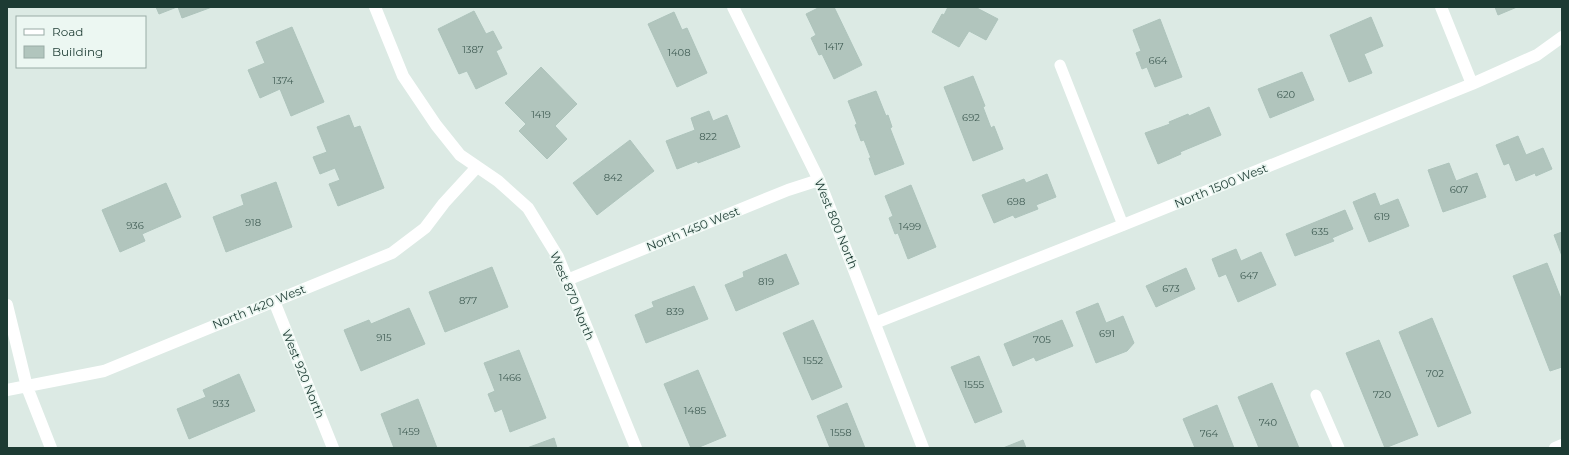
<svg xmlns="http://www.w3.org/2000/svg" width="1569" height="455" font-family="Montserrat,sans-serif">
<style>
.building{fill:#b1c5bd;stroke:#aec4bc}
.lines{fill:none;stroke-linecap:round;stroke-linejoin:round}
.service{stroke:#fff;stroke-width:11}
.minor{stroke:#fff;stroke-width:12}
.labels{text-anchor:middle;stroke-width:3.5;stroke-linejoin:round;paint-order:stroke}
.number-label{font-size:10px;fill:#425e56}
.street-label{font-size:12px;fill:#1d3b33;stroke:#ecf7f2}
</style>
<rect width="100%" height="100%" fill="#dceae4"/>
<!-- building -->
<path class="building" d="M156,7h21l-18,7z
M178,7h34l-30,11z
M820,7h14l28,58 -28,14 -12,-25 -3,1 -8,-17 5,-3 -10,-21z
M948,7h27l23,12 -12,21 -17,-9 -10,16 -27,-15 10,-18 2,1z
M1495,7h22l-19,8z
M474,11l12,23 7,-3 9,17 -6,3 11,23 -31,15 -9,-18 -8,3 -21,-45z
M674,12l8,18 5,-2 20,45 -30,14 -29,-63z
M1371,17l12,29 -19,8 8,19 -23,9 -19,-47z
M1160,19l22,58 -27,10 -8,-20 -5,2 -6,-16 5,-2 -8,-21z
M292,27l32,75 -33,14 -11,-27 -20,9 -12,-28 17,-7 -9,-21z
M541,67l36,37 -22,22 12,13 -20,20 -28,-28 7,-7 -21,-21z
M1302,72l12,28 -44,18 -12,-29z
M973,76l12,30 -2,1 8,21 3,-2 9,23 -30,12 -29,-74z
M876,91l10,25 2,-1 4,12 -2,1 14,36 -29,11 -6,-17h2l-7,-18 -3,1 -6,-16 2,-1 -9,-23z
M1209,107l12,28 -41,17 1,2 -23,10 -13,-31 25,-9 -1,-2 19,-8 1,2z
M709,111l4,10 14,-6 13,32 -42,16 -1,-2 -20,8 -11,-28 29,-11 -4,-12z
M349,115l5,13 6,-2 24,62 -46,18 -9,-22 11,-4 -5,-12 -15,6 -7,-17 14,-5 -10,-25z
M1518,136l8,19 17,-7 9,21 -16,7 -1,-3 -19,8 -7,-18 -5,2 -8,-20z
M630,140l24,31 -57,44 -24,-32z
M1449,163l7,18 21,-8 9,24 -43,15 -15,-42z
M1047,174l9,23 -20,8 2,4 -23,9 -2,-3 -19,8 -12,-28 42,-16 2,4z
M276,182l16,45 -66,25 -13,-35 31,-12 -3,-10z
M166,183l15,34 -39,17 3,7 -25,11 -18,-42z
M911,185l25,62 -28,12 -10,-26 -3,1 -6,-16 4,-2 -8,-20z
M1375,193l5,13 18,-7 11,27 -40,16 -16,-40z
M1345,210l8,19 -21,9 2,3 -39,15 -9,-22z
M1562,232v24l-8,-21z
M1236,249l5,12 20,-9 15,33 -38,17 -12,-28 -7,3 -7,-18z
M786,254l13,30 -63,27 -11,-26 19,-8 -1,-5z
M1547,263l15,38v66l-12,4 -37,-95z
M492,267l16,40 -63,25 -16,-40z
M1186,268l9,21 -39,18 -10,-21z
M694,286l14,33 -62,24 -11,-28 19,-8 -2,-5z
M1098,303l8,20 17,-7 11,27 -7,8 -31,12 -20,-51z
M409,308l16,36 -64,27 -17,-41 25,-10 2,4z
M1432,318l39,95 -33,14 -39,-95z
M813,320l29,67 -30,13 -29,-67z
M1062,320l11,26 -37,15 -2,-4 -21,9 -9,-22z
M1379,340l39,95 -33,13 -39,-95z
M519,350l27,68 -36,14 -8,-23 -7,3 -7,-18 7,-3 -11,-28z
M979,356l23,56 -27,11 -24,-56z
M698,370l28,66 -29,12h-6l-27,-64z
M239,374l16,37 -66,28 -12,-30 29,-12 -3,-7z
M1272,383l27,65h-40l-21,-51z
M418,399l19,49h-43l-13,-34z
M847,403l18,45h-35l-13,-32z
M1217,405l17,43h-39l-12,-29z
M554,438l3,10h-30z
M1023,440l3,8h-23z"/>
<g class="lines">
<!-- service -->
<path class="service" d="M1060,65l63,160
M1316,395l23,53"/>
<!-- minor -->
<path class="minor" d="M375,7l28,69 33,49 24,30 38,26 30,27 30,49 78,191
M733,7l86,173 104,268
M1441,7l31,77
M567,280l221,-90 31,-10
M274,301l59,147
M7,305l20,82 24,61
M875,323l248,-98 349,-141 65,-29 25,-18
M7,390l97,-19 288,-118 33,-25 19,-25 33,-36
M1555,448l7,-3"/>
</g>
<g class="labels">
<!-- number labels -->
<g class="number-label">
<text x="834" y="50">1417</text>
<text x="473" y="53">1387</text>
<text x="679" y="56">1408</text>
<text x="1158" y="64">664</text>
<text x="283" y="84">1374</text>
<text x="1286" y="98">620</text>
<text x="541" y="118">1419</text>
<text x="971" y="121">692</text>
<text x="708" y="140">822</text>
<text x="613" y="181">842</text>
<text x="1459" y="193">607</text>
<text x="1016" y="205">698</text>
<text x="1382" y="220">619</text>
<text x="253" y="226">918</text>
<text x="135" y="229">936</text>
<text x="910" y="230">1499</text>
<text x="1320" y="235">635</text>
<text x="1249" y="279">647</text>
<text x="766" y="285">819</text>
<text x="1171" y="292">673</text>
<text x="468" y="304">877</text>
<text x="675" y="315">839</text>
<text x="1107" y="337">691</text>
<text x="384" y="341">915</text>
<text x="1042" y="343">705</text>
<text x="813" y="364">1552</text>
<text x="1435" y="377">702</text>
<text x="510" y="381">1466</text>
<text x="974" y="388">1555</text>
<text x="1382" y="398">720</text>
<text x="221" y="407">933</text>
<text x="695" y="414">1485</text>
<text x="1268" y="426">740</text>
<text x="409" y="435">1459</text>
<text x="841" y="436">1558</text>
<text x="1209" y="437">764</text>
</g>
<!-- street labels -->
<g class="street-label">
<text transform="translate(1221 186) rotate(-22)" y="4">North 1500 West</text>
<text transform="translate(836 224) rotate(68)" y="4">West 800 North</text>
<text transform="translate(693 229) rotate(-22)" y="4">North 1450 West</text>
<text transform="translate(572 296) rotate(67)" y="4">West 870 North</text>
<text transform="translate(259 307) rotate(-22)" y="4">North 1420 West</text>
<text transform="translate(303 374) rotate(68)" y="4">West 920 North</text>
</g>
</g>
<!-- border -->
<rect width="1569" height="455" fill="none" stroke="#1d3b33" stroke-width="16"/>
<!-- legend -->
<rect x="16" y="16" width="130" height="52" fill="#ecf7f2" stroke="#99aca6"/>
<rect x="24" y="29" width="20" height="6" fill="#ffffff" stroke="#99aca6"/>
<text x="52" y="36" font-size="12" fill="#1d3b33">Road</text>
<rect x="24" y="46" width="20" height="12" fill="#b1c5bd" stroke="#99aca6"/>
<text x="52" y="56" font-size="12" fill="#1d3b33">Building</text>
</svg>
